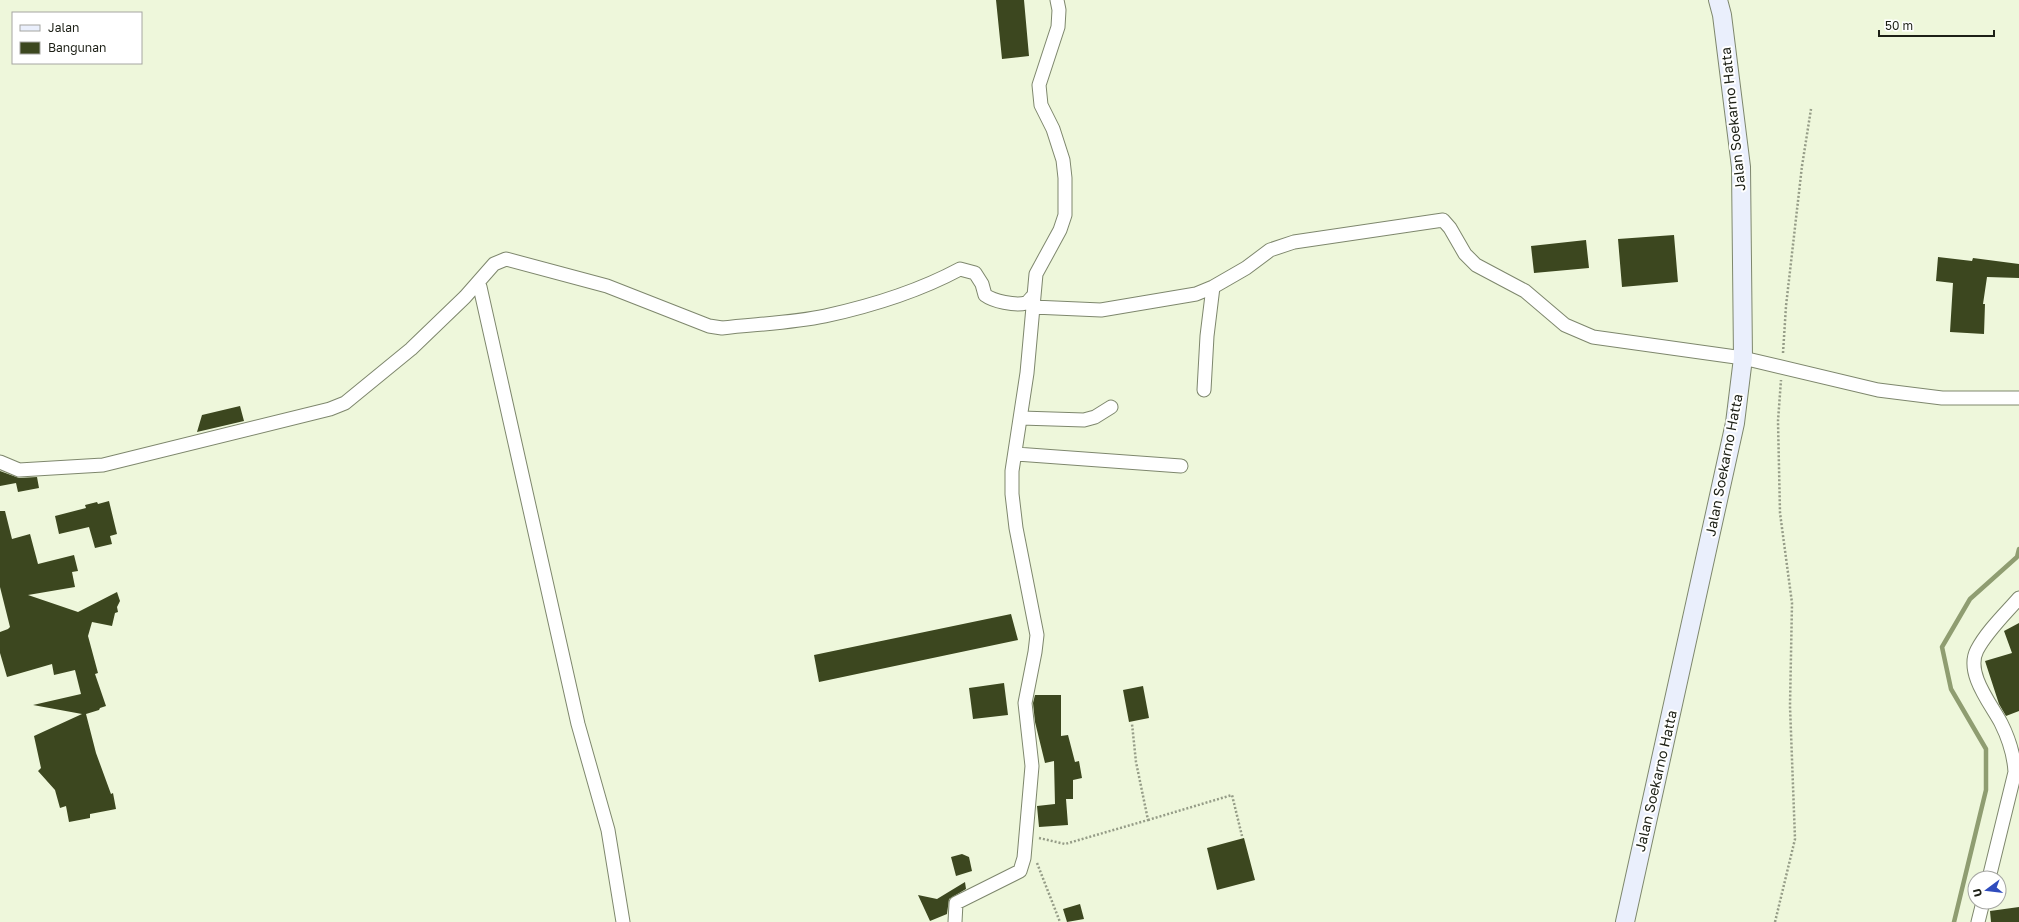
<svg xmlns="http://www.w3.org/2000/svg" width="2019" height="922" font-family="'Golos Text',sans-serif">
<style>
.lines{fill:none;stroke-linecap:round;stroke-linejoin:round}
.stream{stroke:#8f9d71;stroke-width:4.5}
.building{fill:#3c471f}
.street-casing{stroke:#7e876d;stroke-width:15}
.secondary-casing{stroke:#7e876d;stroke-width:20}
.path{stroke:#959c87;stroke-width:2.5;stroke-dasharray:2 2;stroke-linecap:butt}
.street{stroke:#fff;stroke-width:13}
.secondary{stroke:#eaeffc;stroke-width:18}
.labels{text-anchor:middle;stroke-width:4;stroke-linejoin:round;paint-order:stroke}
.street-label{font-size:14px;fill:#1d2016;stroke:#fff}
</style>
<rect width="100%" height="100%" fill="#eef7db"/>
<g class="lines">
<!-- stream -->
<path class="stream" d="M1954,922l32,-132v-41l-35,-60 -9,-42 28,-48 47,-42 2,-8"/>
</g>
<!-- building -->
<path class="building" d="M996,0h28l5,56 -27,3z
M1674,235l4,47 -56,5 -4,-48z
M1586,240l3,28 -55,5 -3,-27z
M1938,257l34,4 1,-3 46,6v14l-32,-1 -4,27h2l-1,30 -34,-2 3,-49 -17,-2z
M240,406l4,15 -47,11 5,-17z
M0,471l19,7 18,-1 2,11 -21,4 -2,-9 -16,3z
M109,501l8,33 -7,2 2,8 -17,4 -6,-21 -30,7 -4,-18 31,-8 -1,-3 12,-3 1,2z
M0,511h5l7,28 18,-5 8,30 36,-9 4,16 -6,1 3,15 -47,8 50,17 39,-20 3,9 -3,6 1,5 -3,1 -3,13 -20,-4 -4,14 10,37 -3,1 11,32 -6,2 -1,2 -13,4 10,39 15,41 2,-1 3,16 -26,5v4l-21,4 -3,-16 -6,2 -5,-18 -17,-19 3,-3 -7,-32 48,-22 -49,-9 48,-11 -6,-24 -21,5 -2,-11 -45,13 -7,-24v-21l8,-3 2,-2 -10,-40z
M1011,614l7,26 -199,42 -5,-27z
M2019,623v88l-13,5 -7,-12 -14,-43 27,-8 -8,-22z
M1004,683l4,32 -35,4 -4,-31z
M1143,686l6,32 -20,4 -6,-32z
M1035,695h26v41l7,-1 7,27 4,-1 3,17 -9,2v19h-7l2,26 -29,2 -2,-21 18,-2 -1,-43 -9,2 -10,-41 -2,-19z
M1244,838l11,42 -38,10 -10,-42z
M962,854l7,3 3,14 -16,5 -5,-19z
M965,882l1,7 -17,10 -2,15 -17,7 -12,-26 19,4z
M1080,904l4,15 -17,3 -4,-13z
M2019,907v15h-28l-1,-11z"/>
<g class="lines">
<defs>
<path id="street" d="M475,286l5,1 98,437 30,106 15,92
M1033,307l68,3 95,-16 17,-7 33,-19 24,-18 24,-8 149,-22 7,8 15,26 11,11 49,26 40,34 28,12 150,21 135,32 64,8h77
M1204,390l3,-54 6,-49
M1021,418l63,2 11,-3 16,-10
M1015,454l166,12
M0,462l19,8 84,-5 227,-56 15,-6 66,-54 54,-52 29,-33 12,-5 101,27 102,40 13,2c34,-4 70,-5 103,-12 46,-10 94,-25 135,-47l15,4 7,11 3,11c8,6 30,11 41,8 2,-1 5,-5 7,-7
M1989,878l26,-106c-1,-17 -6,-33 -14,-49 -10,-19 -36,-50 -24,-73 10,-19 28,-36 42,-52
M955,922l1,-19 64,-32 4,-13 8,-92 -7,-63 10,-51 2,-17 -21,-107 -4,-34v-23l15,-98 9,-99 24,-44 5,-15v-37l-2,-18 -10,-31 -12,-24 -2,-20 19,-58 1,-17 -2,-10
M1978,922l5,-20"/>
<path id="secondary" d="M1625,922l110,-499 8,-65 -2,-191 -19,-152 -4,-15"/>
</defs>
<!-- street casing -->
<use href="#street" class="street-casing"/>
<!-- secondary casing -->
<use href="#secondary" class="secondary-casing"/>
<!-- path -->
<path class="path" d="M1783,353l3,-47 16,-140 9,-57
M1148,820l84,-25 10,41
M1039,838l26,6 83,-24 -12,-58 -4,-38
M1037,863l23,59
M1775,922l20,-83 -5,-133 2,-103 -12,-90 -2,-92 3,-41"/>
<!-- street -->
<use href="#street" class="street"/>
<!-- secondary -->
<use href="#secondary" class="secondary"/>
</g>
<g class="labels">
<!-- street labels -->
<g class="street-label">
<text transform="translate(1733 119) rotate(-96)" y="5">Jalan Soekarno Hatta</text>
<text transform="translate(1724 465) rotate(-79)" y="5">Jalan Soekarno Hatta</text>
<text transform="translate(1656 781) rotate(-77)" y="5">Jalan Soekarno Hatta</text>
</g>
</g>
<!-- legend -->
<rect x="12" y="12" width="130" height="52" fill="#ffffff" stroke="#a5a6a2"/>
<rect x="20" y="25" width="20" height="6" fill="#eaeffc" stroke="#a5a6a2"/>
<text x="48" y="32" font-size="12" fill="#1d2016">Jalan</text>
<rect x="20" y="42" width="20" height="12" fill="#3c471f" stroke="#a5a6a2"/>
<text x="48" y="52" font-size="12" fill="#1d2016">Bangunan</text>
<!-- north arrow -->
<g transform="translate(1987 890) rotate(255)"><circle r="19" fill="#ffffff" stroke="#a5a6a2"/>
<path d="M0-3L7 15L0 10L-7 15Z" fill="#2f4cbd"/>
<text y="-6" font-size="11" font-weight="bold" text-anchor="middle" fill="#1d2016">U</text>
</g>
<!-- scale -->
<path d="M1879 30v6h115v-6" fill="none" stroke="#1d2016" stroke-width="2"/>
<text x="1885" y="30" font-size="12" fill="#1d2016" stroke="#ffffff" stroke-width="3" paint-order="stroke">50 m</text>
</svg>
